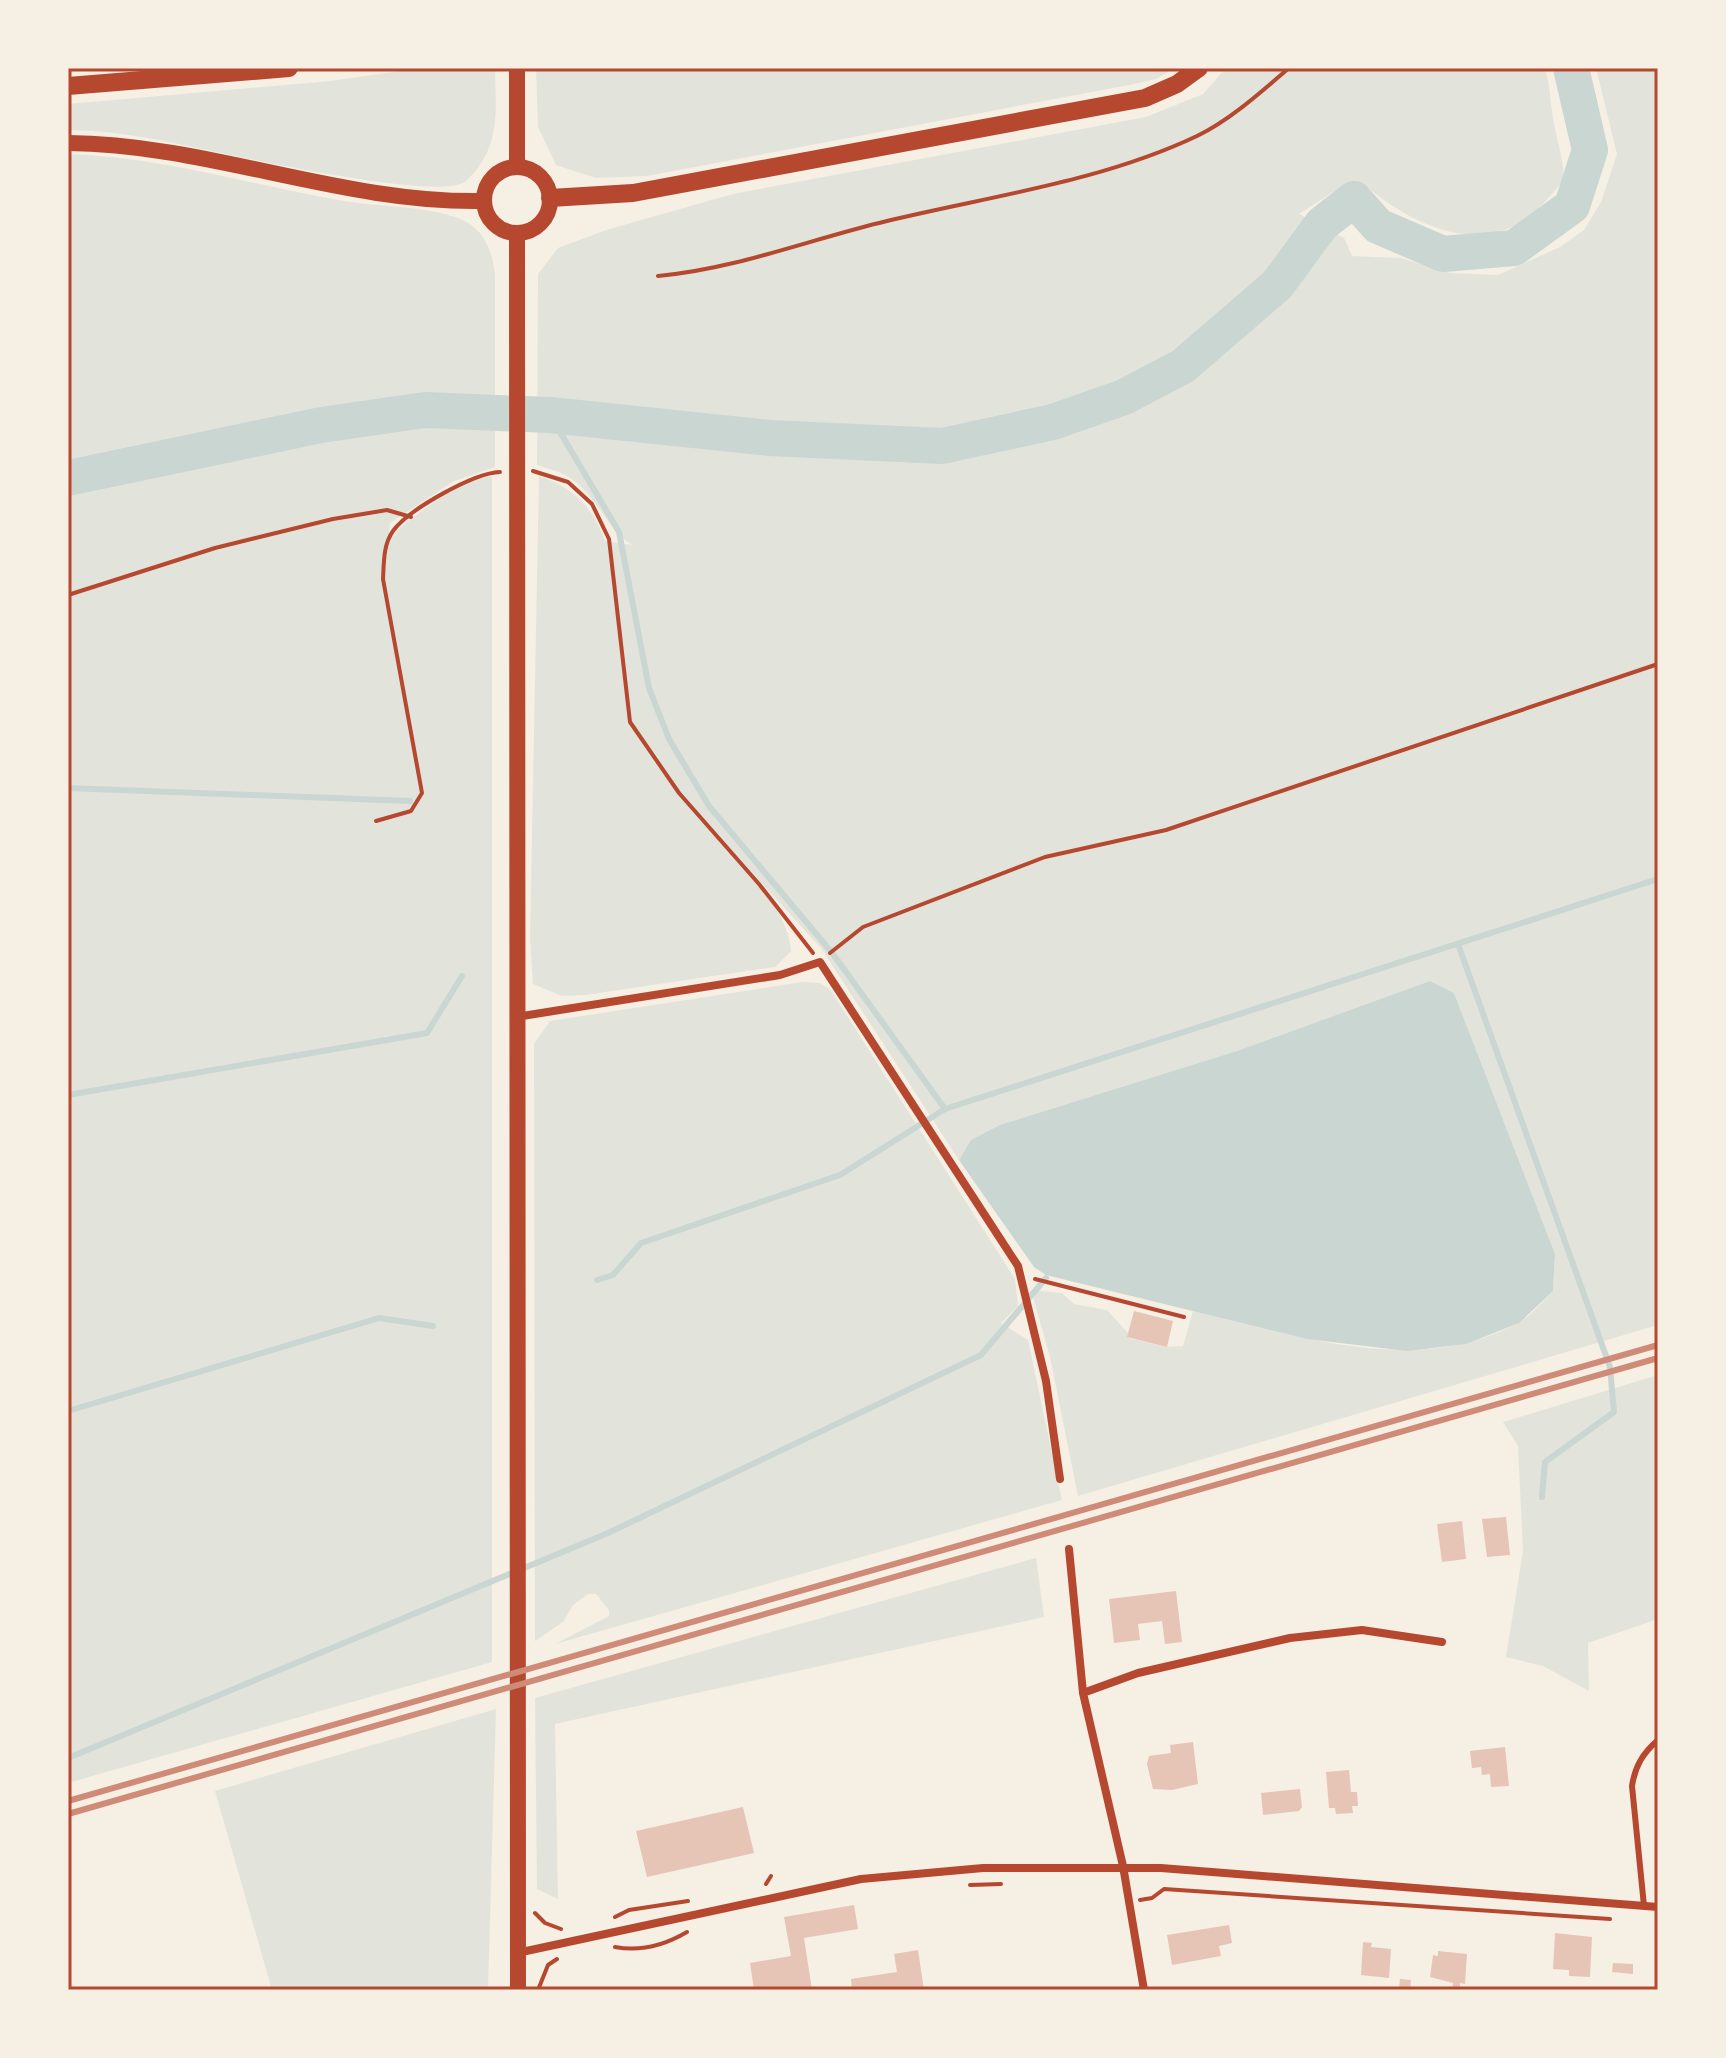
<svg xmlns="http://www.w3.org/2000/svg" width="1726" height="2058" font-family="'Public Sans',sans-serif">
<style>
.green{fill:#e2e4dc}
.water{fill:#c9d6d2}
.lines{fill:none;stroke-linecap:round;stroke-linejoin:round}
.stream{stroke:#c9d6d2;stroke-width:6}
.river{stroke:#c9d6d2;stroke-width:36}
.building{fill:#e6c5b7}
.path{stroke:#b5482f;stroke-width:4}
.service{stroke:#b5482f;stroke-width:6}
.minor{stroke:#b5482f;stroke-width:8}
.secondary{stroke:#b5482f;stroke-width:16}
.trunk{stroke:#b5482f;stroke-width:18}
.rail{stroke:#cf8b77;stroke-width:6}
.neatline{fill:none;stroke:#b5482f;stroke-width:3}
</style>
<rect width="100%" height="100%" fill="#f6efe4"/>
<!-- green -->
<path class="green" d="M421,68h74c1,44 6,81 -29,113 -28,24 -266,-34 -313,-42 -28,-5 -56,-9 -85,-9v-26l262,-23z
M536,68h639l-19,11 -27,6 -482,91 -51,2 -40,-13 -18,-38z
M1226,68h318c7,16 5,27 8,43 3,25 11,43 12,69 -12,14 -25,30 -40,40 -53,36 -120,-1 -162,-37l-29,9 -34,22 45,24 8,18 49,2 49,15 48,2 62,-28 24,-17 17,-28 16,-48 -21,-86h62v1257l-580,171 -28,-139 -19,-67 31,3 12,11 33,6 21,23v5l39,9 16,-1 10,-35c103,25 223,66 323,13 14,-7 26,-22 37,-33l2,-37 -101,-261 -24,-12 -196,71 -263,88 -12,20 -138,-212 -86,-94c19,27 55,62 56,97l-16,16 -190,28 -23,1 -29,-12 -3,-46 9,-462c34,11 54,31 66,65l27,4c-26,-17 -34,-47 -59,-65 -10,-8 -24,-11 -36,-15l1,-191 20,-26 48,-18 127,-36 413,-77 57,-23z
M68,154c92,3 180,30 270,46 38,7 83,5 120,18 26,10 34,31 37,57v192l-41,14 -64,42 -2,23c3,-4 6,-12 10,-16 15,-15 74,-56 94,-53v1185l-424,121z
M802,982l17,1 11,6 185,290 3,27 -17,17 27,17 34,160 -507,144 54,-28v-6l-13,-16h-8l-15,11 -10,17 -28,19 -1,-597 16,-23z
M1658,1375v244l-70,24 1,48 -46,-25 -37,-9 17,-106 -5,-105 -15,-24z
M1036,1558l8,59 -489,107 3,175 -21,-10 -2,-191z
M496,1709l-8,281h-216l-57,-199z"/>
<!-- water -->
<path class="water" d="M1430,981l24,12 101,261 -2,37 -34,32 -53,21 -59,7 -100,-12 -261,-64 -12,-8 -75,-107 12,-20 29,-15 234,-73z"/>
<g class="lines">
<!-- stream -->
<path class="stream" d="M550,415l69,117 30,156 20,51 40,67 124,148 112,155
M68,788l342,13
M1458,944l152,423 4,45 -69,50 -3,35
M68,1095l359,-62 35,-57
M597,1280l16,-5 28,-32 199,-68 105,-66 713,-230
M68,1411l311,-93 54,8
M68,1758l540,-225 373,-178 65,-77"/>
<!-- river -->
<path class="river" d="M68,478l253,-53 104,-15 125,5 220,23 172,8 111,-24 71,-25 59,-31 94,-81 45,-61 32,-25 24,27 65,28 71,-6 58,-42 18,-56 -19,-82"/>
</g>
<!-- building -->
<path class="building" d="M1134,1311l39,10 -6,26 -40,-10z
M1506,1517l4,38 -23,2 -5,-38z
M1462,1521l4,38 -24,3 -5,-38z
M1176,1591l6,51 -17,2 -3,-23 -24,3 2,16 -26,3 -5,-44z
M1193,1742l5,42 -26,6 -19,-1 -6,-25 2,-8 22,-3 -1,-8z
M1505,1747l4,39 -18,1 -1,-13 -8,1 -1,-8 -9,1 -2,-17z
M1349,1770l2,22h6l1,14h-6l1,7 -17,1 -1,-6h-6l-3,-36z
M1300,1789l2,18 -3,4 -36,4 -2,-22z
M743,1807l11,46 -107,24 -11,-46z
M854,1905l4,24 -54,9 8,52h-58l-4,-27 41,-7 -7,-39z
M1229,1925l3,18 -13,3 2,10 -49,9 -5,-30z
M1555,1933l37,4 -2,40 -21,-1v-6l-16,-1z
M1363,1942l9,1 -1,4 20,2 -2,29 -28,-3z
M918,1950l6,40h-72l-1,-11 46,-7 -3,-18z
M1438,1951l29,3 -2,30 -5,-1v7h-8l1,-7 -23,-6 3,-22 5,1z
M1613,1963l20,1v10l-21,-2z
M1400,1979l11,1 -1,10h-11z"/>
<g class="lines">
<!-- path -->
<path class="path" d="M658,276c78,-7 153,-37 229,-55 103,-25 213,-39 310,-85 33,-16 64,-44 92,-68
M533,471l35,11 24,22 17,35 21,183 49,71 80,91 54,69
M68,595l147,-47 118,-29 54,-9 24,7
M376,821l35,-10 11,-18 -39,-214c1,-16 0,-34 10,-48 16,-22 81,-58 107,-59
M830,953l33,-26 182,-70 121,-27 492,-166
M1035,1279l149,38
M766,1884l5,-8
M970,1885l31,-1
M1140,1900l12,-2 12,-9 446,30
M535,1913l10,10 16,6
M615,1917l14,-7 59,-9
M615,1947c26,5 50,-2 72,-15
M538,1990l10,-25 9,-6"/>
<!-- service -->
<path class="service" d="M1644,1906l-12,-120c3,-20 11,-33 26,-46"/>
<!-- minor -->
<path class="minor" d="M516,1017l264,-42 40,-13 198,304 28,115 14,98
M1069,1549l14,144 55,-20 152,-35 72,-8 80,12
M1083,1693l40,173 21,124
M517,1953l344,-74 122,-11h178l497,39"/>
<!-- secondary -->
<path class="secondary" d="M517,68v99
M68,143c140,1 275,61 416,58
M484 200a33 33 0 1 1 66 0a33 33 0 1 1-66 0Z
M517,233l1,1757"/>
<!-- trunk -->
<path class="trunk" d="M68,86l221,-18
M550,198l83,-5 512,-95 32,-14 22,-16"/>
<!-- rail -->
<path class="rail" d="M68,1801l1590,-456
M68,1814l1590,-456"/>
</g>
<!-- border -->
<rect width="1726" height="2058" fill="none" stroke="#f6efe4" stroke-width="140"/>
<rect x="70" y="70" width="1586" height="1918" class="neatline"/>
</svg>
